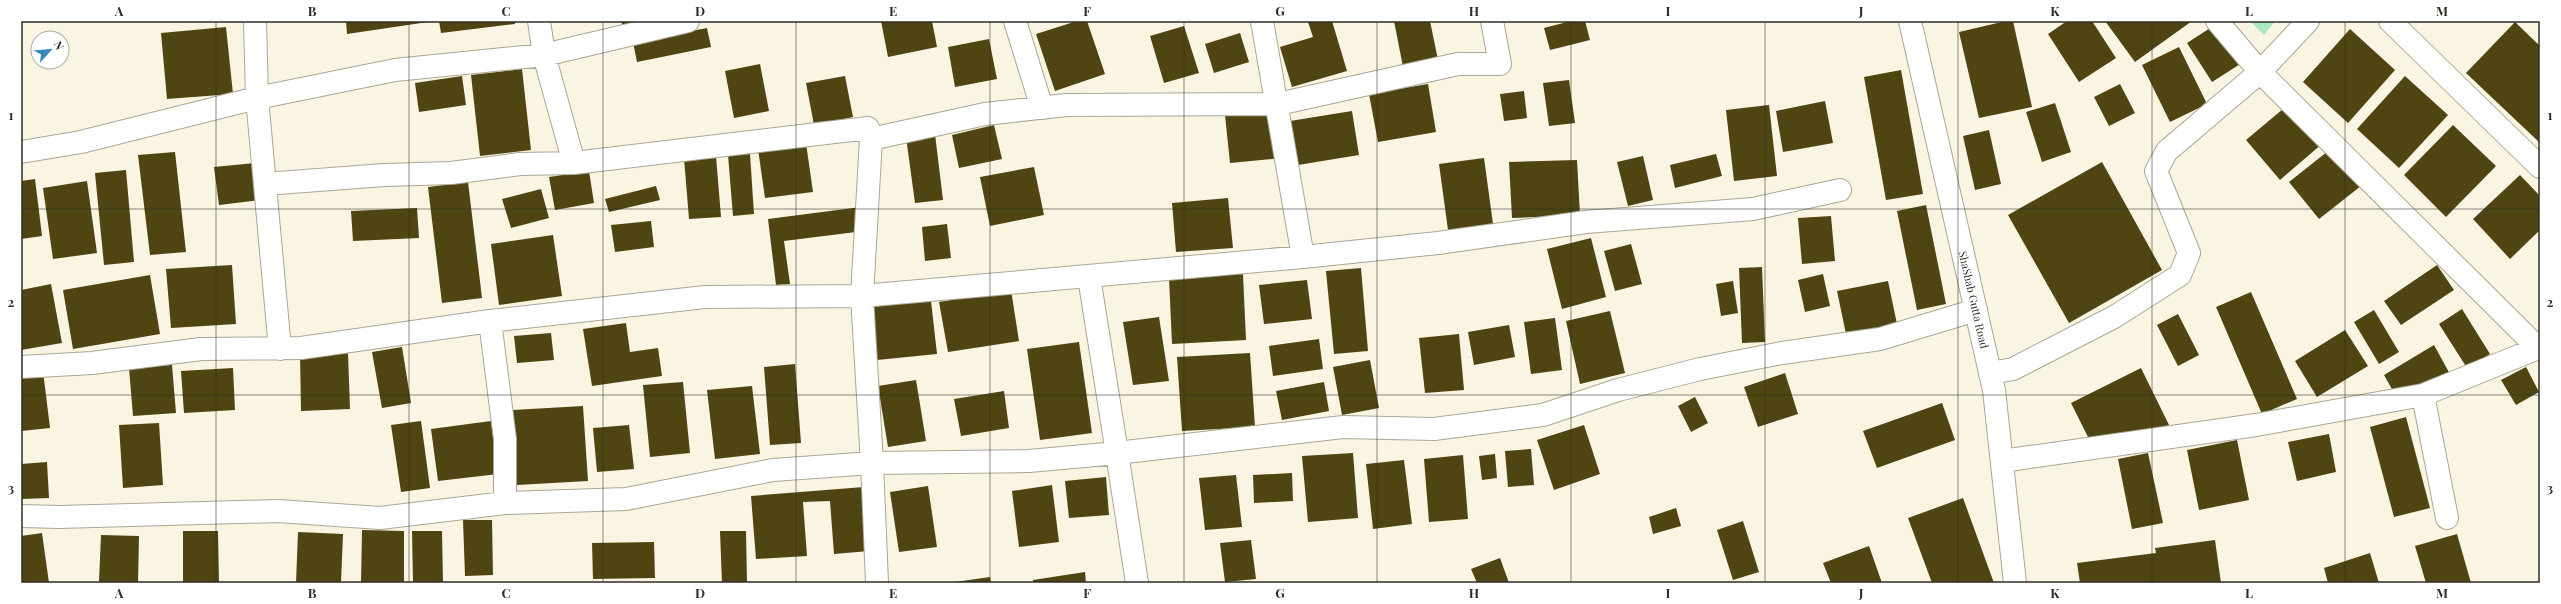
<svg xmlns="http://www.w3.org/2000/svg" width="2561" height="604" font-family="'Playfair Display',serif">
<style>
.green{fill:#abe7c2}
.building{fill:#4e4512}
.lines{fill:none;stroke-linecap:round;stroke-linejoin:round}
.minor-casing{stroke:#aaa796;stroke-width:24}
.tertiary-casing{stroke:#aaa796;stroke-width:24}
.minor{stroke:#fff;stroke-width:22}
.tertiary{stroke:#fff;stroke-width:22}
.grid{fill:none;stroke:#2e2d26;stroke-width:1;stroke-opacity:0.55}
.labels{text-anchor:middle;stroke-width:4;stroke-linejoin:round;paint-order:stroke}
.street-label{font-size:11px;fill:#2e2d26;stroke:#fff}
.neatline{fill:none;stroke:#2e2d26;stroke-width:1.5}
.grid-label{font-size:13px;text-anchor:middle;font-weight:bold;fill:#2e2d26}
</style>
<rect width="100%" height="100%" fill="#f9f5e2"/>
<!-- green -->
<path class="green" d="M2250,21h25l-11,14z"/>
<!-- building -->
<path class="building" d="M346,21h82v1l-81,12z
M439,21h76v3l-74,9z
M621,21h40l-37,9z
M881,21h51l5,26 -49,10z
M1077,21h10l18,53 -50,17 -19,-57z
M1332,21l15,50 -55,16 -12,-40 33,-10 -5,-15z
M1394,21h36l8,39 -35,7z
M1571,21h14l5,19 -40,10 -6,-22z
M2006,21h7l19,86 -53,11 -20,-86z
M2067,21h25l24,37 -37,24 -31,-48z
M2105,21h87l-57,41z
M2221,21l27,38 -36,23 -25,-39z
M2515,22l25,24v97l-74,-70z
M1184,26l15,47 -35,10 -14,-47z
M226,27l7,67 -66,5 -6,-66z
M707,28l4,19 -74,15 -4,-20z
M2350,29l45,41 -47,53 -45,-41z
M1240,33l9,29 -35,11 -9,-29z
M989,39l8,40 -42,8 -7,-40z
M2179,47l28,57 -37,18 -28,-57z
M760,64l9,47 -35,7 -9,-47z
M522,69l9,81 -51,6 -9,-81z
M1901,70l22,124 -37,6 -22,-123z
M462,76l4,29 -47,7 -4,-29z
M845,76l8,41 -39,8 -8,-42z
M2405,76l43,39 -49,53 -42,-39z
M1569,80l6,43 -26,3 -6,-43z
M1428,84l8,48 -58,10 -9,-48z
M2120,84l15,29 -26,13 -15,-29z
M1524,91l3,27 -23,3 -4,-27z
M1825,101l8,42 -50,9 -7,-41z
M2055,103l16,49 -29,10 -16,-50z
M2289,104l34,39 -43,37 -34,-40z
M1769,105l8,71 -43,5 -8,-71z
M1277,110l5,48 -52,5 -5,-48z
M1352,111l7,44 -61,10 -8,-44z
M994,125l8,34 -43,9 -7,-33z
M2453,125l43,41 -50,51 -42,-42z
M1989,130l12,54 -26,6 -12,-54z
M935,134l8,66 -28,3 -9,-66z
M806,143l7,49 -48,6 -7,-49z
M2337,144l29,38 -47,37 -30,-37z
M175,152l11,100 -36,3 -12,-100z
M750,154l4,60 -21,2 -5,-61z
M1716,154l6,22 -47,12 -5,-23z
M716,156l5,61 -32,2 -5,-61z
M1643,156l10,44 -25,6 -11,-44z
M1484,158l9,66 -45,6 -9,-66z
M1577,160l3,55 -68,3 -3,-56z
M2102,162l60,108 -93,53 -61,-108z
M255,163l4,37 -40,5 -5,-38z
M1034,167l10,48 -54,11 -10,-49z
M126,170l8,92 -30,3 -9,-92z
M589,171l5,32 -39,7 -6,-33z
M2520,175l20,21v34l-30,29 -37,-40z
M35,179l7,57 -21,3v-58z
M87,181l10,72 -44,6 -10,-71z
M468,182l14,116 -40,5 -14,-116z
M656,186l4,14 -51,12 -4,-13z
M541,189l8,29 -38,10 -9,-29z
M1228,198l5,50 -57,4 -4,-49z
M1926,205l20,99 -29,6 -20,-99z
M861,207l3,24 -80,10 6,43 -14,1 -8,-66z
M417,208l2,30 -66,3 -2,-30z
M1831,216l4,45 -33,3 -4,-46z
M651,221l3,26 -39,5 -4,-27z
M947,224l4,34 -26,3 -3,-34z
M553,235l9,61 -63,9 -8,-61z
M1591,238l15,59 -44,12 -15,-60z
M1631,244l11,40 -27,7 -11,-40z
M232,265l4,59 -65,4 -5,-59z
M2437,265l17,25 -53,35 -17,-24z
M1762,267l3,75 -23,1 -3,-75z
M1361,268l7,83 -34,3 -8,-83z
M1243,274l3,66 -74,4 -3,-66z
M1823,274l7,32 -25,6 -7,-32z
M150,275l10,59 -87,15 -10,-59z
M1307,280l5,39 -48,5 -5,-39z
M1733,281l5,32 -17,3 -5,-32z
M1888,281l9,43 -51,10 -9,-43z
M51,284l11,59 -41,7v-60z
M1011,290l8,51 -71,11 -9,-50z
M2251,292l46,107 -35,15 -46,-107z
M931,301l6,53 -60,6 -6,-53z
M2462,309l28,45 -23,14 -28,-44z
M2374,310l25,42 -20,12 -25,-42z
M1610,311l15,62 -45,11 -14,-63z
M2178,314l21,41 -21,11 -21,-41z
M1159,317l10,64 -36,4 -10,-63z
M1555,318l7,52 -31,4 -7,-52z
M626,323l4,29 28,-4 4,28 -70,10 -9,-57z
M1509,325l6,32 -41,8 -6,-33z
M2345,330l23,36 -51,31 -22,-36z
M551,333l3,27 -37,3 -3,-27z
M1459,334l5,56 -39,3 -6,-55z
M1319,339l4,30 -50,7 -4,-30z
M1079,342l13,91 -52,7 -13,-91z
M2434,345l17,31 -50,29 -17,-30z
M402,347l9,56 -29,5 -10,-56z
M348,353l2,56 -49,2 -1,-57z
M1250,353l5,74 -73,4 -5,-74z
M1370,360l9,48 -37,7 -9,-48z
M795,364l6,79 -31,2 -6,-78z
M172,365l4,48 -43,3 -4,-48z
M2526,367l13,25 -23,13 -15,-25z
M233,368l2,42 -51,3 -3,-42z
M2141,368l28,57 -70,34 -28,-56z
M43,371l7,57 -29,3v-57z
M1785,373l13,41 -40,13 -14,-40z
M916,380l10,61 -38,6 -10,-61z
M683,382l7,71 -40,4 -7,-72z
M1324,382l5,29 -47,9 -6,-29z
M752,386l8,68 -45,5 -8,-69z
M1004,391l5,37 -48,8 -7,-37z
M1695,397l13,26 -17,9 -13,-26z
M1942,403l13,37 -78,28 -14,-37z
M583,406l5,75 -71,4 -4,-75z
M2406,417l24,91 -36,9 -24,-90z
M421,421l9,67 -29,4 -10,-67z
M491,421l7,53 -60,7 -7,-52z
M159,423l4,62 -40,3 -4,-63z
M629,425l5,44 -37,3 -4,-44z
M1584,425l16,49 -46,16 -17,-50z
M2329,434l7,38 -39,9 -9,-39z
M2237,440l12,60 -50,10 -12,-60z
M1531,449l3,36 -26,2 -3,-36z
M1353,453l5,65 -50,4 -6,-66z
M2148,453l15,70 -31,6 -14,-70z
M1495,454l2,24 -15,2 -3,-24z
M1463,455l5,64 -39,3 -5,-63z
M1404,460l8,64 -39,5 -7,-65z
M47,462l2,36 -28,1v-35z
M1292,473l1,28 -39,2 -1,-28z
M1236,475l6,52 -37,3 -6,-52z
M1106,477l3,38 -40,3 -4,-37z
M1052,485l7,57 -40,5 -7,-56z
M928,486l9,61 -38,5 -9,-60z
M864,487l5,64 -35,3 -4,-53 -27,1 4,54 -51,3 -5,-63z
M1963,498l31,85h-62l-24,-65z
M1676,508l5,18 -28,8 -4,-17z
M463,520h29l1,55 -28,1z
M1743,521l16,51 -26,8 -16,-50z
M362,530l42,1v52h-43z
M183,531h35l1,52h-36z
M412,531h30l1,52h-30z
M720,531h26l1,52h-25z
M298,532l45,2 -2,49h-45z
M42,533l7,50h-28v-47z
M2457,534l14,49h-45l-11,-37z
M101,535l38,1 -1,47 -39,-1z
M1251,540l5,39 -31,3 -5,-39z
M2215,540l6,43h-141l-3,-20 79,-10 -1,-5z
M654,542l1,36 -62,1 -1,-36z
M1869,546l13,37h-51l-8,-20z
M2370,553l9,30h-51l-4,-15z
M1500,558l9,25h-32l-6,-14z
M1085,572l1,11h-53v-3z
M990,577l1,6h-36v-1z"/>
<g class="lines">
<defs>
<path id="minor" d="M255,21l2,77 23,251
M539,21l5,34 30,108
M1015,21l27,87
M1262,21l41,236 135,-14 148,-21 167,-13 87,-19
M2308,21l-48,51 278,276 -115,47
M2390,21l150,146
M21,152l60,-10 176,-44 138,-28 149,-15 144,-34
M265,184l119,-9 67,-2 69,-9 54,-1 294,-35 3,11
M1303,257l-441,39 9,-157 114,-25 81,-9 212,-1 180,-40h42l-8,-43
M490,321l215,-24 157,-1 10,167 5,120
M21,367l71,-4 109,-14 100,-1 189,-27 15,118v64l121,-4 147,-29 99,-7 157,-2 88,-8 -28,-176
M1990,373l23,-4 101,-52 66,-42 9,-22 -33,-82 11,-20 93,-79 -43,-51
M2002,461l254,-36 167,-30 24,123
M21,516l38,1 219,-6 102,7 125,-15
M1137,583l-20,-130 226,-26 91,2 109,-14 75,-25 82,-21 82,-16 98,-14 96,-29"/>
<g id="tertiary">
<path id="s1" d="M1910,21l84,369 21,193"/>
</g>
</defs>
<!-- minor casing -->
<use href="#minor" class="minor-casing"/>
<!-- tertiary casing -->
<use href="#tertiary" class="tertiary-casing"/>
<!-- minor -->
<use href="#minor" class="minor"/>
<!-- tertiary -->
<use href="#tertiary" class="tertiary"/>
</g>
<!-- grid -->
<path class="grid" d="M216,21v562M409,21v562M603,21v562M796,21v562M990,21v562M1184,21v562M1377,21v562M1571,21v562M1765,21v562M1958,21v562M2152,21v562M2345,21v562M21,209h2519M21,395h2519"/>
<g class="labels">
<!-- street labels -->
<g class="street-label">
<text dy="4" stroke="none"><textPath href="#s1" startOffset="286">ShaShab Gutta Road</textPath></text>
</g>
</g>
<!-- border -->
<rect width="2561" height="604" fill="none" stroke="#ffffff" stroke-width="44"/>
<!-- north arrow -->
<g transform="translate(50 50) rotate(63)"><circle r="19" fill="#ffffff" stroke="#ababa8"/>
<path d="M0-3L7 15L0 10L-7 15Z" fill="#3589b9"/>
<text y="-6" font-size="11" font-weight="bold" text-anchor="middle" fill="#2e2d26">N</text>
</g>
<rect x="22" y="22" width="2517" height="560" class="neatline"/>
<g class="grid-label">
<text x="119" y="16">A</text>
<text x="312" y="16">B</text>
<text x="506" y="16">C</text>
<text x="700" y="16">D</text>
<text x="893" y="16">E</text>
<text x="1087" y="16">F</text>
<text x="1280" y="16">G</text>
<text x="1474" y="16">H</text>
<text x="1668" y="16">I</text>
<text x="1861" y="16">J</text>
<text x="2055" y="16">K</text>
<text x="2249" y="16">L</text>
<text x="2442" y="16">M</text>
<text x="11" y="120">1</text>
<text x="2550" y="120">1</text>
<text x="11" y="307">2</text>
<text x="2550" y="307">2</text>
<text x="11" y="493">3</text>
<text x="2550" y="493">3</text>
<text x="119" y="598">A</text>
<text x="312" y="598">B</text>
<text x="506" y="598">C</text>
<text x="700" y="598">D</text>
<text x="893" y="598">E</text>
<text x="1087" y="598">F</text>
<text x="1280" y="598">G</text>
<text x="1474" y="598">H</text>
<text x="1668" y="598">I</text>
<text x="1861" y="598">J</text>
<text x="2055" y="598">K</text>
<text x="2249" y="598">L</text>
<text x="2442" y="598">M</text>
</g>
</svg>
